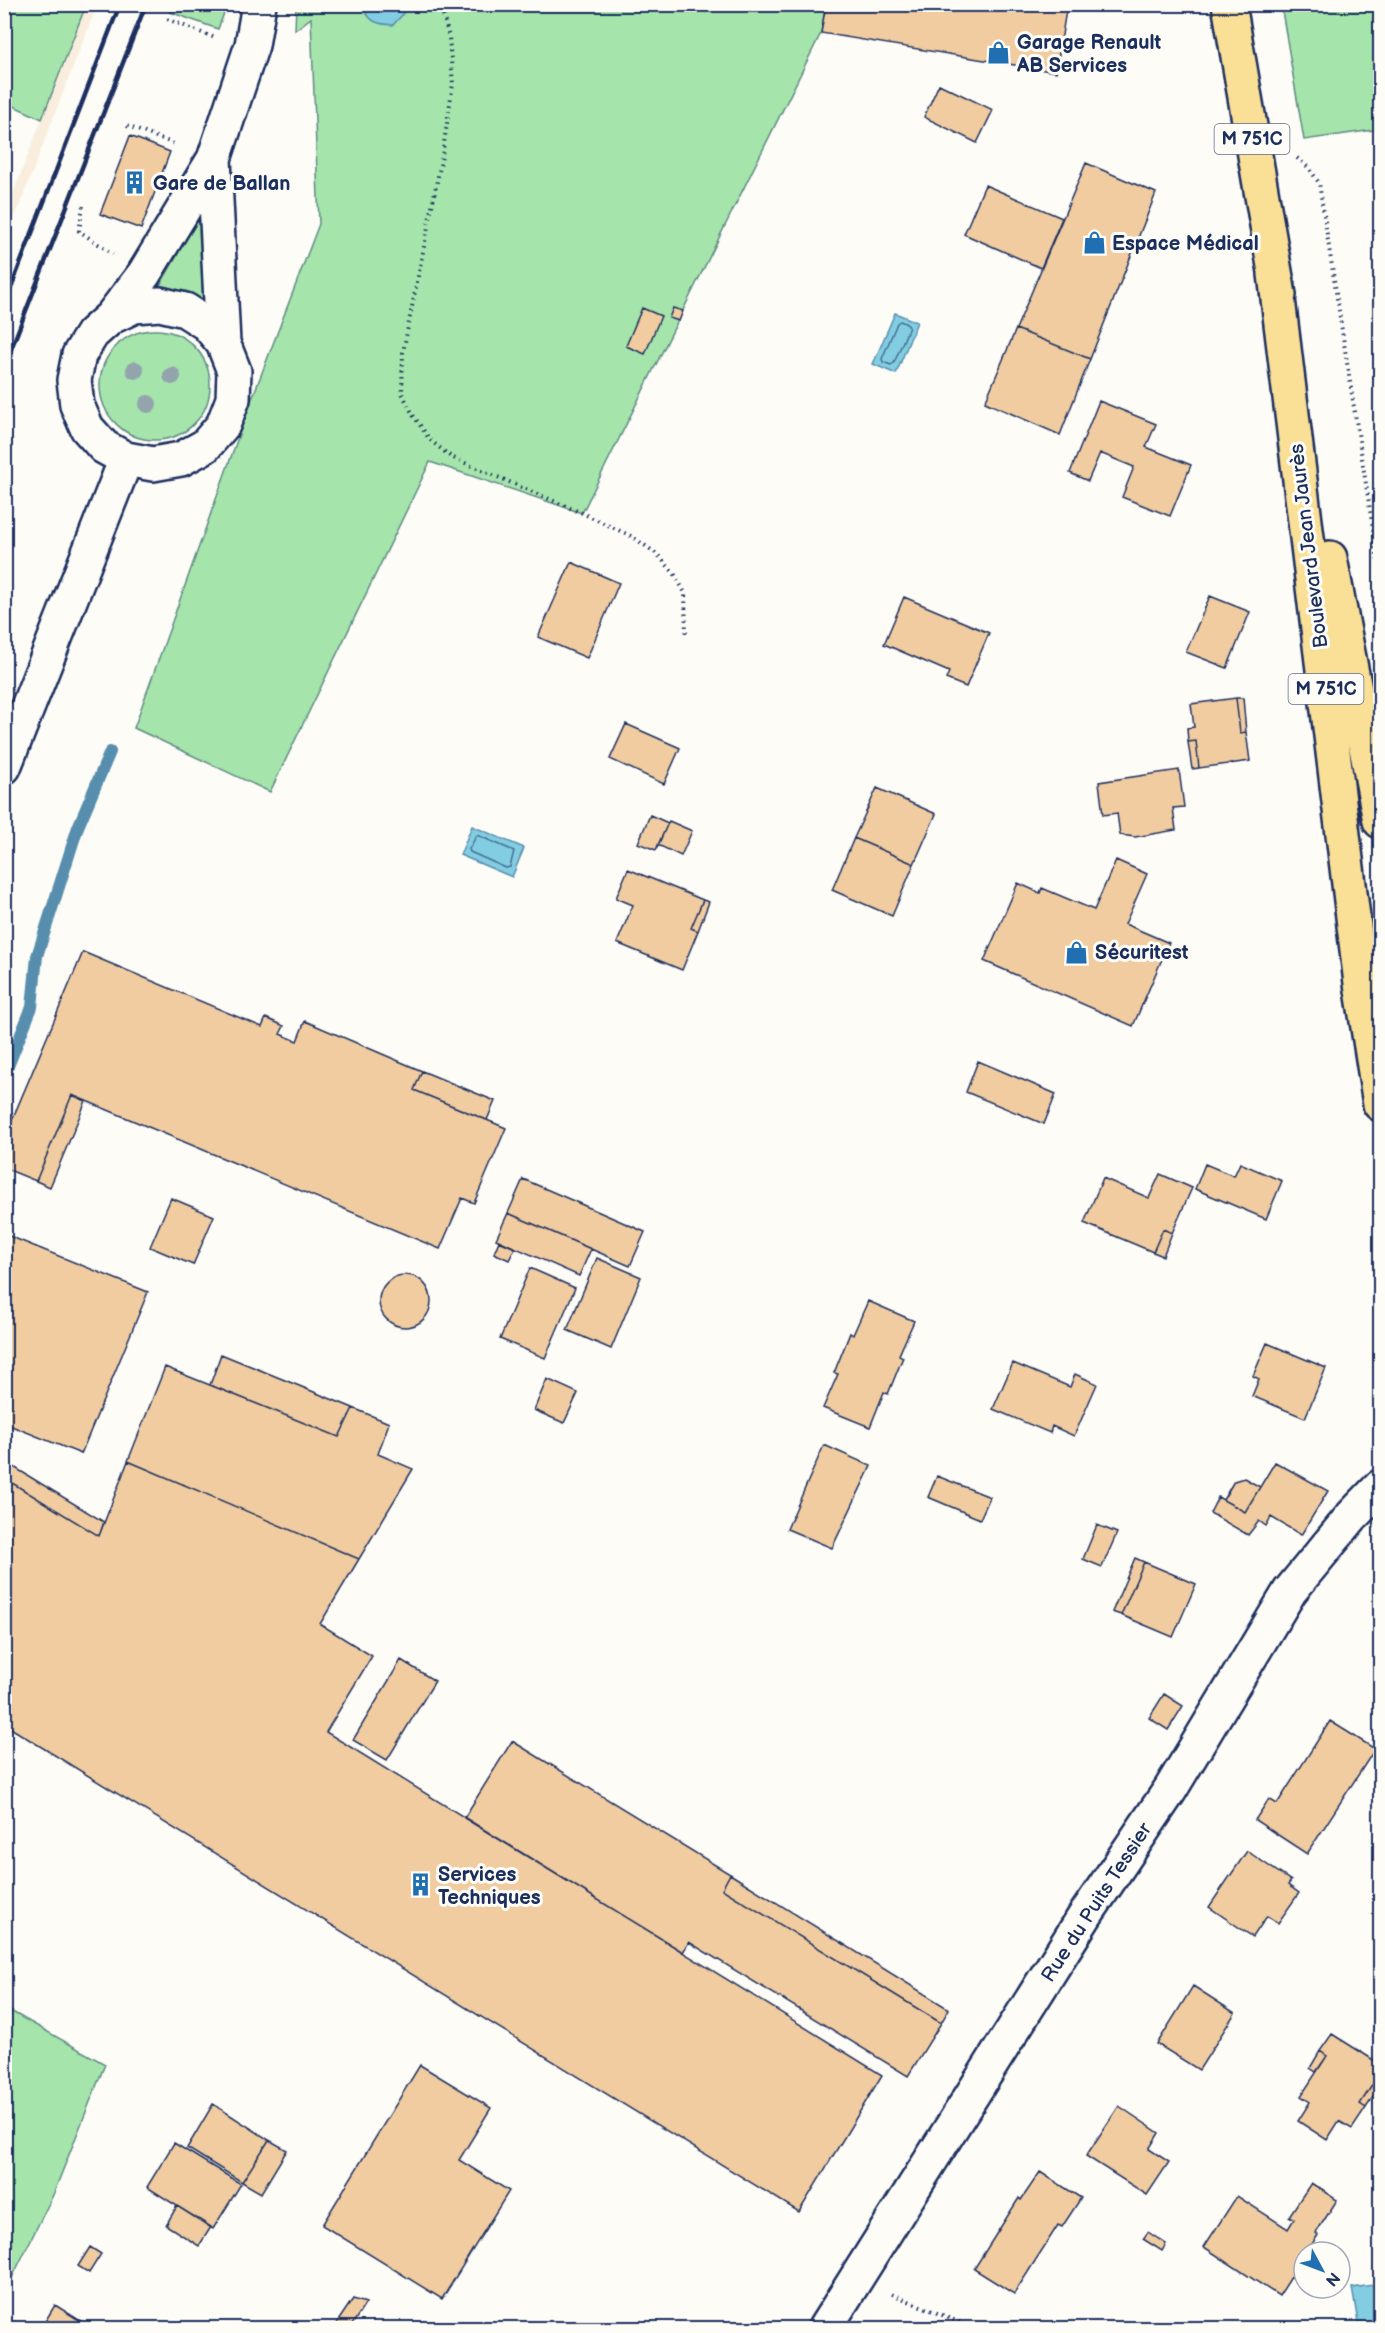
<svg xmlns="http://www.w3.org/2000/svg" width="1385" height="2333" font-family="'Balsamiq Sans',sans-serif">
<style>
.built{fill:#f9eedd}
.green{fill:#a5e4ab;stroke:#608a84;stroke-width:1.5}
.water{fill:#82cde2;stroke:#598ead;stroke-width:1.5}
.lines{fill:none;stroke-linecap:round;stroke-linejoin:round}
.shore{stroke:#446e93;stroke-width:1.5}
.stream{stroke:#598ead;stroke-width:12}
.building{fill:#f1cca1;stroke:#1b2f5e;stroke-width:1.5}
.minor-casing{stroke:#1b2f5e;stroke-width:38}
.major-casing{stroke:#1b2f5e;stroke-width:38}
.path{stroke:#1b2f5e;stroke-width:4;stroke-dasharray:1.5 4.5;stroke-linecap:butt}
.minor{stroke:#fdfcf7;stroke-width:33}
.major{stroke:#fadf96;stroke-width:33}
.rail{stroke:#1b2f5e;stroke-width:4.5}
.tree{fill:#94a4ad}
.labels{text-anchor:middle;stroke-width:6;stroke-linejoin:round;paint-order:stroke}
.shield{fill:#fdfcf7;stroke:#5f6c8c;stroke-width:1.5}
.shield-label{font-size:18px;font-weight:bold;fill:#1b2f5e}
.poi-label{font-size:20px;font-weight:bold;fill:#1b2f5e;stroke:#fdfcf7;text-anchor:start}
.street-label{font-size:20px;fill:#1b2f5e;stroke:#fdfcf7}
</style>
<rect width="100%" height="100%" fill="#fdfcf7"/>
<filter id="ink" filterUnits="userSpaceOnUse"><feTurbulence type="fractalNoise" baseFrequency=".0167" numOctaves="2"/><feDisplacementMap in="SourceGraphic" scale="12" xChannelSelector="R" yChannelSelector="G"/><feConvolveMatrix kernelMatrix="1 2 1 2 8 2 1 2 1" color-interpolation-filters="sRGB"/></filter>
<g filter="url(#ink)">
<!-- built -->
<path class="built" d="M86,5h11l-92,238v-29z"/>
<!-- green -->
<path class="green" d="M5,4l81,1 -44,114 -37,-17z
M173,5v-1l54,1 -9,24 -48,-17z
M296,5h530l-5,28 -239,480 -152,-51 -160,330 -136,-64 116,-324 69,-180 -8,-206 -16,12z
M1281,5h99v124l-76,11z
M201,202l8,101 -24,-12 -26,-4 18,-31z
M100 385a55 55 0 1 1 110 0a55 55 0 1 1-110 0Z
M5,2008l100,56 -52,131 -48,97z"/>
<!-- water -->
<path class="water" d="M363,5h39l1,9 -10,11c-16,-1 -25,-3 -30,-20z
M895,313l22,9 -21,52 -23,-10z
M472,826l52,22 -12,29 -52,-22z
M1380,2284v44h-21l-7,-40z"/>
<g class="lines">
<!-- shore -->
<path class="shore" d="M900,321l7,3 2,3 -15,36 -3,2 -8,-3 -1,-3 15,-36z
M477,835l37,16 -4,16 -4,1 -36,-16 -1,-3z"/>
<!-- stream -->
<path class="stream" d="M4,1076l28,-69 5,-51 41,-129 32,-75"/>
</g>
<!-- building -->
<path class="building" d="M826,4h241l-11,68 -235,-39z
M939,84l54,26 -16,33 -53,-26z
M130,136l40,16 -29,77 -41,-15z
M1086,163l70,30 -66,166 -74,-30z
M985,185l77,33 -21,50 -77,-34z
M642,308l19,8 -16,38 -19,-8z
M673,308l10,3 -4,10 -10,-3z
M1016,329l74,30 -30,76 -75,-33z
M1099,401l57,23 -10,23 45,18 -21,51 -48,-19 12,-30 -34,-14 -12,28 -18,-8z
M571,562l48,21 -32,75 -49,-21z
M1210,596l40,16 -23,56 -41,-16z
M904,597l85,36 -23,54 -20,-8 3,-7 -65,-28z
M1236,698h7l3,34 -6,1z
M1236,698l4,35 6,-1 4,29 -51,7 -3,-27 -8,1 -1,-14 7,-1 -3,-23z
M626,724l54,24 -16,36 -54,-25z
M1196,741l3,27 -7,1 -4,-27z
M1179,770l5,37 -11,1 3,22 -41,7 -15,-2 -3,-22 -14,2 -4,-33z
M877,788l59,26 -22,50 -60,-26z
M650,815l18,8 -12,27 -18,-7z
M669,821l23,10 -11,25 -23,-11z
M854,838l60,26 -22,52 -60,-26z
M1116,860l31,14 -22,50 44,19 -36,83 -149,-65 34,-78 22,10 2,-5 52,22z
M628,869l75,31 -12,28 7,3 -16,39 -65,-27 16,-38 -17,-7z
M703,900l6,2 -11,29 -7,-3z
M83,952l179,75 4,-9 18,8 -4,8 17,7 8,-20 117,50 -8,19 92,38 -32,75 -12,-5 -22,51 -368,-154 -36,86 -32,-13v-29z
M978,1061l78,33 -12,30 -78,-32z
M422,1071l73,30 -8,19 -73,-30z
M72,1095l14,6 -36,86 -14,-6z
M1240,1163l42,18 -16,38 -71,-30 10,-25 29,12z
M1160,1174l32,14 -20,45 -9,-4 -10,23 -69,-29 19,-45 46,20z
M523,1179l122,53 -15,34 -122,-53z
M171,1198l43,18 -21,49 -43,-18z
M508,1213l83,36 -12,27 -83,-37z
M1163,1229l9,4 -9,23 -10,-4z
M4,1234l144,58 -67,162 -77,-31z
M499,1241l16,7 -6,12 -15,-7z
M597,1258l44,19 -30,72 -44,-19z
M530,1268l45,20 -30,70 -45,-19z
M379 1301a26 26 0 1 1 52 0a26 26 0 1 1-52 0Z
M868,1301l46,20 -15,34 4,2 -15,37 -4,-2 -14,35 -47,-19 15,-34 -4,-1 16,-40 3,2z
M1267,1343l59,25 -21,50 -53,-22 7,-17 -6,-3z
M221,1354l132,54 -14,29 -129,-52z
M1013,1363l57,24 5,-13 22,10 -23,52 -22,-10 -2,7 -57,-24z
M165,1367l174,70 14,-29 36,15 -11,31 35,15 -54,90 -231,-98z
M547,1379l31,14 -14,30 -30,-13z
M824,1445l47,21 -39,82 -45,-19z
M4,1461l100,61 -5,14 -95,-58z
M128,1461l231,98 -39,65 52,32 -46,76 556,343 -83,137 -795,-488v-246l95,58z
M1275,1462l53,29 -27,44 -30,-18 -5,9 -7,-5 -11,14 -38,-22 8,-16 27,15z
M937,1476l53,21 -10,22 -52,-22z
M1244,1478l16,9 -15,25 -22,-12 11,-19z
M1097,1525l20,8 -15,34 -19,-8z
M1135,1558l9,4 -23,53 -9,-3z
M1144,1562l52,22 -23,53 -52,-22z
M401,1660l34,21 -48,79 -34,-20z
M1164,1694l19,12 -15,24 -19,-12z
M1330,1721l45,28 -68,105 -52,-34 14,-21 8,5z
M512,1741l218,133 -8,15 219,134 -33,53 -219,-134 -6,10 -219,-134z
M1247,1851l44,30 -3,4 11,8 -21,30 -11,-7 -14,21 -44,-30z
M730,1874l219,135 -8,14 -219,-134z
M1193,1986l42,27 -36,57 -42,-26z
M1332,2034l48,30v9l-20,31 6,4 -14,21 -13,-8 -12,19 -29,-19 12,-19 -9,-6 26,-40 -7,-5z
M1320,2051l7,5 -11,16 -6,-4z
M420,2065l71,43 -32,52 50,31 -67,108 -120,-74z
M1373,2084l6,4 -13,20 -6,-4z
M213,2104l56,36 -27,42 -55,-34z
M1119,2106l40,27 -10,16 20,13 -22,33 -61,-39z
M269,2140l18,10 -26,43 -19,-11z
M174,2143l67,41 -28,45 -66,-42z
M1040,2172l41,26 -19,29 -4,-2 -44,69 -40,-25 45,-71 2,2z
M1311,2183l26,17 -21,33 2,2 -11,17h-3v5l-25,39 -75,-49 33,-51 51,33 6,-10 -5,-3z
M177,2206l34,21 -12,19 -33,-21z
M1148,2232l18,12 -4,7 -19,-12z
M90,2247l11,7 -12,19 -11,-7z
M353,2299l13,4 -16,25h-7l-7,-4z
M55,2305l37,23h-51z"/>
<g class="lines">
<defs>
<path id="minor" d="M214,159l9,184
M111,317l23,-11 26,-2 25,6 22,14 16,19 11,28 -1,28 -10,26 -18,21 -24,13 -28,5 -27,-5 -22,-12 -17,-19 -10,-23 -3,-25 5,-25 13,-21 19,-17 33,-43 70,-115 38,-114 7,-41
M4,767l122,-308
M825,2328l261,-414 84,-124 120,-199 62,-75 28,-29"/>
<path id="major" d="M1229,4l50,291
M1275,274l86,709 19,121
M1330,558l50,263"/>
</defs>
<!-- minor casing -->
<use href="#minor" class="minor-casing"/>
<!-- major casing -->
<use href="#major" class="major-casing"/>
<!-- path -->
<path class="path" d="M440,4l9,33 4,47 -11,72 -39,196 -1,41 11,22 17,25 21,17 131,56 51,24 24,17 17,19 11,20 1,42
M167,19l48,19
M127,126l50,19
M1297,158l12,10 10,15 61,391
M83,206l-4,25 34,23
M892,2294l81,34"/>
<!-- minor -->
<use href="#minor" class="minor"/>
<!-- major -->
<use href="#major" class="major"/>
<!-- rail -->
<path class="rail" d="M4,306l116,-302
M4,367l142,-363"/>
</g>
<!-- trees -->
<g class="tree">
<circle cx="135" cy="370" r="9"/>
<circle cx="172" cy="376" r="9"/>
<circle cx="148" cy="404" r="9"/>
</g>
</g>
<!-- icons -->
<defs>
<symbol id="shop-bare" viewBox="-9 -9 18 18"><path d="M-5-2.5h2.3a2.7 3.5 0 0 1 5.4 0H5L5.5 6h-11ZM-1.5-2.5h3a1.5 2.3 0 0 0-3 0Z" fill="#1f6fb2" stroke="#fdfcf7" stroke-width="2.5" paint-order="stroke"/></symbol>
<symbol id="building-bare" viewBox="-9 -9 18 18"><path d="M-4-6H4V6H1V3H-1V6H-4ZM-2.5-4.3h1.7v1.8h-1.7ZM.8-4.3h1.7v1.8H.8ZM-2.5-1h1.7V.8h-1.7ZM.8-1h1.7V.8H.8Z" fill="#1f6fb2" stroke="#fdfcf7" stroke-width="2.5" paint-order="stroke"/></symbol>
</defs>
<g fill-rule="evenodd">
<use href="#shop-bare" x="982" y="36" width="33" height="33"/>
<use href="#building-bare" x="118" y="166" width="33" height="33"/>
<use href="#shop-bare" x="1078" y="226" width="33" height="33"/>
<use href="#shop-bare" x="1060" y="936" width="33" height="33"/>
<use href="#building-bare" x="404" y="1868" width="33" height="33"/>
</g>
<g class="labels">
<!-- shield labels -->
<g class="shield">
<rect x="1214.5" y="124" width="75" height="30" rx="4.5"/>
<rect x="1288.5" y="674" width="75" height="30" rx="4.5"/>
</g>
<g class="shield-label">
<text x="1252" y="145">M 751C</text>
<text x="1326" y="695">M 751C</text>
</g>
<!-- poi labels -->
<g class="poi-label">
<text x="1017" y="49">Garage Renault<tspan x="1017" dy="23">AB Services</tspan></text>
<text x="153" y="190">Gare de Ballan</text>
<text x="1112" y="250">Espace Médical</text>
<text x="1095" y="959">Sécuritest</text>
<text x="438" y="1881">Services<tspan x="438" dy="23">Techniques</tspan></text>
</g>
<!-- street labels -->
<g class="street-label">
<text transform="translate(1308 546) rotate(-97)" y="7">Boulevard Jean Jaurès</text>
<text transform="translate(1096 1902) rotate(-57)" y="7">Rue du Puits Tessier</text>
</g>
</g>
<!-- margin -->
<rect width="1385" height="2333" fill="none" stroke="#fdfcf7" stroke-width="24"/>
<rect x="12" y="12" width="1361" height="2309" fill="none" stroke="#1b2f5e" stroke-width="2" filter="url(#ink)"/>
<!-- north arrow -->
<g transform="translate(1322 2270) rotate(131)"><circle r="28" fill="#fdfcf7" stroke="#a3aaba" stroke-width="1.5"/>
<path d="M0-4.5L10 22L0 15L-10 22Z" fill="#1f6fb2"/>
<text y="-9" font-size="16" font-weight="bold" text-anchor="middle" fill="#1b2f5e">N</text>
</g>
</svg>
